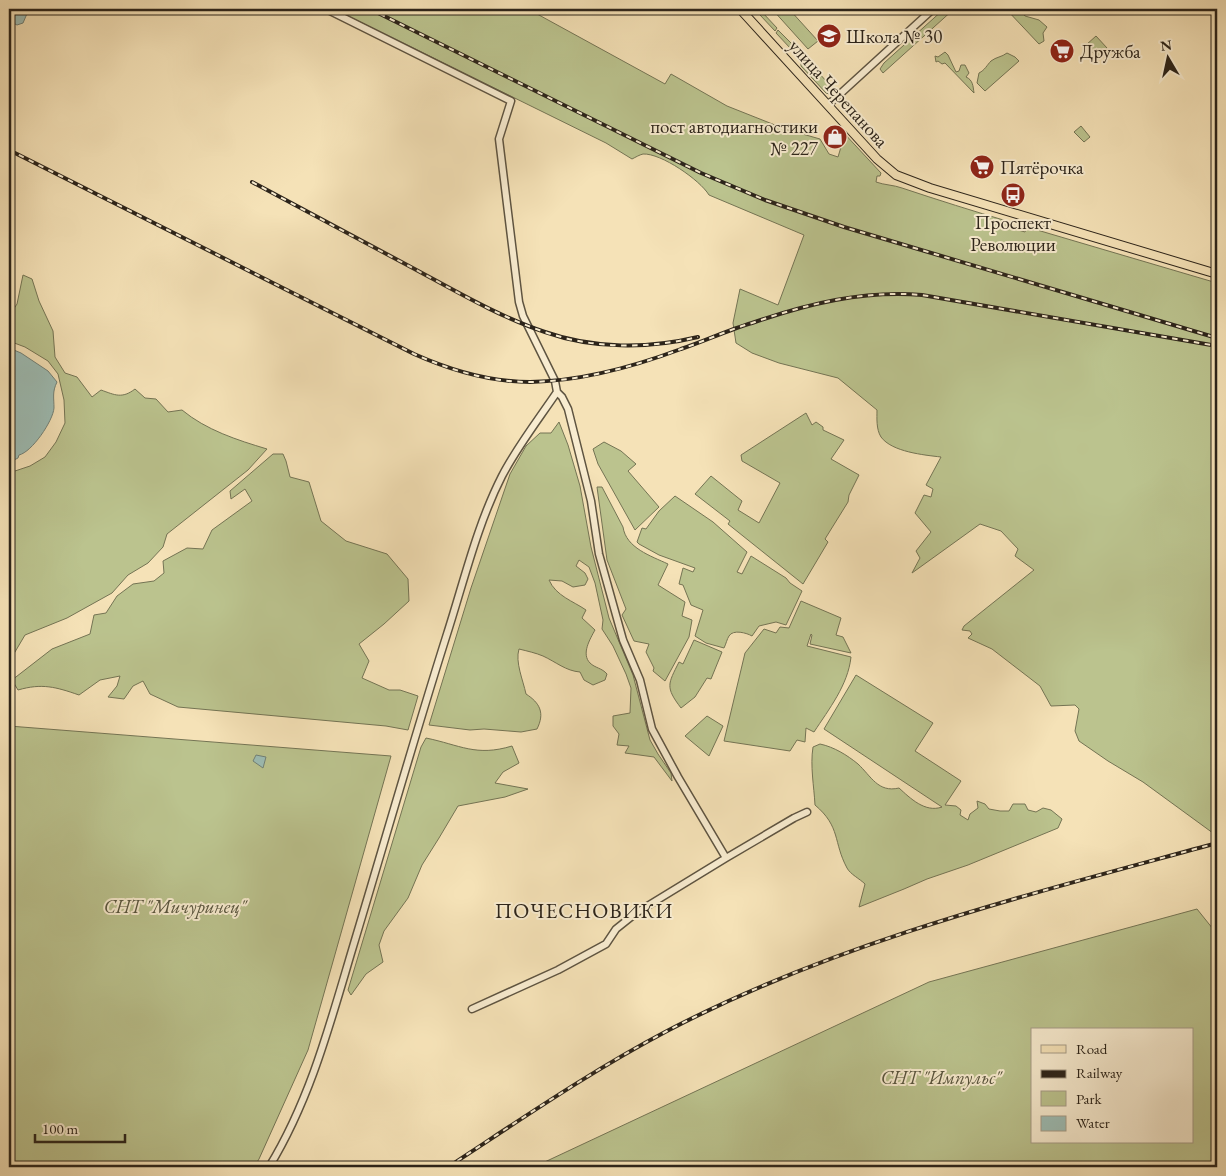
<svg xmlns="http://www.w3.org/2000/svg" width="1226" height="1176" font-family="'EB Garamond',serif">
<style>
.green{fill:#bbc38e;stroke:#747454;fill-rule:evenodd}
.water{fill:#9dbdb5;stroke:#708077}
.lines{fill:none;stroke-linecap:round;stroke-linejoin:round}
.minor-casing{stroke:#5e5441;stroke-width:9}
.major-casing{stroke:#2c241a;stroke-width:10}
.minor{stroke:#f8ecd0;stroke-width:6}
.major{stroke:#f5e2b7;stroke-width:8}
.rail-casing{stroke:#2c241a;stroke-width:4}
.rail{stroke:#f8ecd0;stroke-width:2;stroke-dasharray:5.5;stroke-linecap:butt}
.labels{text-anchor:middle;stroke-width:4;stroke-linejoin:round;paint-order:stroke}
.poi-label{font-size:19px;fill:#2c241a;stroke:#f8ecd0;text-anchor:start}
.street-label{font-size:19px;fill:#2c241a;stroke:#f8ecd0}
.park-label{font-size:19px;font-style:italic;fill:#57543d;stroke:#f8ecd0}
.quarter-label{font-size:21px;letter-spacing:1px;fill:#2c241a;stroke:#f8ecd0}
</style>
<rect width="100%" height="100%" fill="#f5e2b7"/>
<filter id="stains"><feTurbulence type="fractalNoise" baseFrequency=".004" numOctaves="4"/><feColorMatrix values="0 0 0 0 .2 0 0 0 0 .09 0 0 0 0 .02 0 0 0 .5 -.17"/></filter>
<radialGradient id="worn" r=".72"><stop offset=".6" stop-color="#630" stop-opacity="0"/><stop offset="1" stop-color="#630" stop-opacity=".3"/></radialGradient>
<!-- green -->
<path class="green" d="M334,9h194l137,75 6,-10 56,32 58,23 35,10 9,15 9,3 3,-10 1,-16 39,42 -1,3h-3l-1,6c8,3 18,3 26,6 36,12 71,23 108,34l-2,5 17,5 2,-5 190,56v553l-74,-54 -35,-21 -29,-20 -4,-10 4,-22 -4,-4 -24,1 -11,-20 -48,-37 -24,-11 4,-4 -2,-3 -8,-1 2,-4 70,-56 -19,-14 3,-7 -17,-18 -21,-7 -68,49 8,-15 -4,-7 15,-19 -16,-19 9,-18 7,2 2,-8 -7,-4 15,-28c-17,-2 -49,-5 -60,-20 -5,-8 -4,-19 -4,-27l-39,-32 -59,-15 -27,-10 -16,-10 -3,-20 7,-34 38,16 26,-70 -95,-40c-9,-15 -48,-42 -66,-41 -4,1 -7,3 -11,5l-26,-16z
M772,9h17l29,32 -10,8z
M944,9h10l-71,64 -3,-4 4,-6z
M1006,9h14l5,7 14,4 8,7 -4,6 1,8 -5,3z
M762,12l15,16 -2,3 -15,-16z
M778,30l16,16 -3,3 -15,-16z
M1096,36l11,12 -10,9 -11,-12z
M945,52l3,3 8,17 3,-1 2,-6h4l4,8 -3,4c7,3 7,9 8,16l-29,-30 -3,1 -4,-3 -2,1 -1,-6 3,1z
M1007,53l8,4 4,4 -34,30 -8,-8 2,-10c6,-3 8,-8 12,-12 5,-4 11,-4 16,-8z
M804,58l4,3 29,32 -5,2 -6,-2 -25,-27v-6z
M1081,126l9,11 -6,5 -10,-10z
M23,275l9,4 7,22 14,30 2,26 10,16 12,4 15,20 9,-7c14,5 21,9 34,-1l10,9 11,1 12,13 14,-2c24,20 55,30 85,39l-19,21 -81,64 -4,13 -15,16 -20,12 -16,18 -45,25 -42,17 -13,22 -3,1v-185l21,-7 15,-9 11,-15 9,-19 -1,-23 -6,-26 -10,-13 -23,-14 -16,-6v-25l8,-12z
M806,413l6,12 4,-3 7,5v3l21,10 -13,19 28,16 -10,20 -1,7 -23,37 3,3 -25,42 -75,-60 2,-3 -35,-27 16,-18 31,25 -4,9 21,13 21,-40 -38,-22 -1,-6z
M559,422l9,23 12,41 11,61 18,71 24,57 17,65 8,14 13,19 1,8 -18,-24 -29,-4 4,-7 -12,-1 2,-11 -6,-8v-10l17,-3 1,-25 -5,-14 -13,-28 -11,-17 1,-9 -8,-37 -6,-16 -10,-7 -3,6 9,7 3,6 -3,6 -12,2 -11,-6 -13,-1c7,16 24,21 37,30l-4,8 13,12c-5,9 -14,24 -5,33 5,5 12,5 17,11l-2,6 -12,5 -9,-5 -4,-8c-14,-1 -24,-10 -37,-16 -7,-3 -16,-5 -24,-7 -4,13 4,31 7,45 14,9 19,19 11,35l-16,3 -37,-3 -14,1 -41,-5 42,-137 39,-114 16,-28 14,-13h11z
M604,442l17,9 15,13 -8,7 31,36 -24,23 -37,-66 -5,-15z
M273,454h10l3,7 4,16 19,5 12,39 25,20 41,13 21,25 1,22 -25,23 -25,20 10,17 -7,17 27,12h11l18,6 -10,34 -22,-4 -208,-19 -28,-13 -7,-13 -10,5 -9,13 -16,-2 9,-11 3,-10 -20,4 -21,15c-23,-8 -37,-12 -61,-5l-6,-10 40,-31 38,-15 4,-19 12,-2 11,-17 16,-12 21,-3 10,-8 -1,-12 24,-13 16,1 9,-19 40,-29 -7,-12 -14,10 -1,-8z
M597,487h5l21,40c3,21 28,29 45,37l-10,21 27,17 -3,14 10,4 -3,17 -24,44 -12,-10 1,-3 -8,-16 3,-8 -15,-3 -12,-26 4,-6 -19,-49z
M675,496l38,26 34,30 -10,20 5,2 9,-18 35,22 4,5 12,8 -16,34 -10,-3 -17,4 -7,10c-5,-3 -19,-7 -23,0 -2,3 -3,8 -5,12l-18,-5 -11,-7 8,-26 -12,-5 -8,-20 -4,-1 4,-16 10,4 2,-4 -36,-13 -20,-11 -2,-2 5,-14 4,1 13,-18z
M801,601l40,17 -5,17 7,2 8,16 -41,-9 2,-9 -1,-1 -4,12 44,11c-3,28 -22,52 -37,75l-8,-4 -1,14 -8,-2 -7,11 -66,-10 21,-88 19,-24 12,4 4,-6 9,1z
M694,640l28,12 -11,27 -4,-1 -12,19 -14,11c-16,-21 -13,-24 -2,-46l4,2z
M856,675l77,48 -18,28 46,30 -16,24 11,1 5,4 -1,5 8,5 2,-6 8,-6 -1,-7 8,3 4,5 11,2h9l4,-7h12l3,6 8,2 7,-4 8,2 11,9 -4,9 -90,37 -41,14 -23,10 -45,18 6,-23c-5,-5 -15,-10 -18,-16 -14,-26 -6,-41 -32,-63 -1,-19 -5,-39 -2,-58l7,-3c14,3 27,11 38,20 13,12 20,29 41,24 11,10 26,25 43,19l-118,-78z
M707,716l16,10 -14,30 -24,-20z
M9,726l382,30 -83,294 -49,109 -5,8h-245z
M426,738c34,7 50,19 86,8l7,17 -16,9 -8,11 33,6 -23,8 -47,9 -19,32 -17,27 -14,33 -24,33 -5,14 4,17 -17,12 -15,21 -3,-5 73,-243z
M1197,909l20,25v233h-683l395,-185zM1032,1030h160v112h-160z"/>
<!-- water -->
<path class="water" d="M9,9h20l-6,14 -6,2 -8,-4z
M9,348l12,5 27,18 9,11c-5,10 -3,16 -3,26 -1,13 -22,44 -35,47l-1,3 -6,3 -3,7z
M256,755l10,2 -3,11 -10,-7z"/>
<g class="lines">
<defs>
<path id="minor" d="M828,105l105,-96
M557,392l5,5 6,12 23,92 8,53 24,86 17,40 12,49 26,48 48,81
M472,1009l86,-39 48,-26 10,-15 20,-16 90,-55 68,-40 13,-6
M269,1167c41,-67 61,-143 83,-217 32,-106 62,-212 95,-316 17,-53 30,-109 55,-158 15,-29 36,-56 55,-84l-2,-11 -32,-65 -4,-14 -20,-163 12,-38 -185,-92"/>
<path id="major" d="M740,9l137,150 19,16 34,13 287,86"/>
</defs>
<!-- minor casing -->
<use href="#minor" class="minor-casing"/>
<!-- major casing -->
<use href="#major" class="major-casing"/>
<!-- minor -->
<use href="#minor" class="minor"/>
<!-- major -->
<use href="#major" class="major"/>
<defs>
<path id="rail" d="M370,9l331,164 64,27 79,27 373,111
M9,150l405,204c36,16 75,28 116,28 51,-1 103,-15 151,-33 24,-8 47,-19 71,-26 55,-19 111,-33 170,-28l295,51
M252,182c52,28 104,56 157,84 43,23 90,51 136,66 48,17 103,17 153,5
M448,1167c72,-47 143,-96 219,-136 172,-90 364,-137 550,-188"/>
</defs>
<!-- rail casing -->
<use href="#rail" class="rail-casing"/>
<!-- rail -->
<use href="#rail" class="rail"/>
</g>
<!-- icons -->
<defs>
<symbol id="school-disc" viewBox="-11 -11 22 22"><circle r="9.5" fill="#8f2418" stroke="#f8ecd0"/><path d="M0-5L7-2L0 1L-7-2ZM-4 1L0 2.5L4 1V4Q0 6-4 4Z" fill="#fff"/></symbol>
<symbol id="supermarket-disc" viewBox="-11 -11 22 22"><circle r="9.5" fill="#8f2418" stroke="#f8ecd0"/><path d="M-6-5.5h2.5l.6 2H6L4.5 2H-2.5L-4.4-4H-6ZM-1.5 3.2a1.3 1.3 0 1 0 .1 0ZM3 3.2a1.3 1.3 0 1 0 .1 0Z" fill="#fff"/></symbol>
<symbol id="shop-disc" viewBox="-11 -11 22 22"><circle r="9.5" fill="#8f2418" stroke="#f8ecd0"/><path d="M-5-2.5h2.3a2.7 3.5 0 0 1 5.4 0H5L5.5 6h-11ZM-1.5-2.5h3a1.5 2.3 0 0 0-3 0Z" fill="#fff"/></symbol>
<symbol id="bus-disc" viewBox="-11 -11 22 22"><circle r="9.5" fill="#8f2418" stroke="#f8ecd0"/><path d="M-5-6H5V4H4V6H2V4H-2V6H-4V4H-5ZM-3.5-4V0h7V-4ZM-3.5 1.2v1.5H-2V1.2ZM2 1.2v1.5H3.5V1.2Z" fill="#fff"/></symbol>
</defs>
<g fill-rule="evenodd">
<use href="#school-disc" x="815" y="22" width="28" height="28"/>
<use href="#supermarket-disc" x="1048" y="37" width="28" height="28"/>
<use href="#shop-disc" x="821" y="123" width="28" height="28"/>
<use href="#supermarket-disc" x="968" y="153" width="28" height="28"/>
<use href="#bus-disc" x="999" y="181" width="28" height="28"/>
</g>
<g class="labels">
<!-- poi labels -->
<g class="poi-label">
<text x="846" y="43">Школа № 30</text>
<text x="1080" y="58">Дружба</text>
<text x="818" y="133" text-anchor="end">пост автодиагностики<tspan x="818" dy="22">№ 227</tspan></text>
<text x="1000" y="174">Пятёрочка</text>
<text x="1013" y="229" text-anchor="middle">Проспект<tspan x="1013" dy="22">Революции</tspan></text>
</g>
<!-- street labels -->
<g class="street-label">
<text transform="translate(839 93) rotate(48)" y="7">улица Черепанова</text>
</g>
<!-- park labels -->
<g class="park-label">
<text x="175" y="913">СНТ "Мичуринец"</text>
<text x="941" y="1084">СНТ "Импульс"</text>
</g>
<!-- quarter labels -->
<g class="quarter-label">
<text x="584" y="918">ПОЧЕСНОВИКИ</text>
</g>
</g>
<!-- margin -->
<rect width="1226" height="1176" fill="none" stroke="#f5e2b7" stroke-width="30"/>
<rect x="10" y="10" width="1206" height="1156" fill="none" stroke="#2c241a" stroke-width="2.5"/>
<rect x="15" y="15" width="1196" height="1146" fill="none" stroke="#2c241a"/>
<!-- legend -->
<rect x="1031" y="1028" width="162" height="115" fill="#f8ecd0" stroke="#a69c87"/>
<rect x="1041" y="1045" width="25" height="8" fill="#f5e2b7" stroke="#a69c87"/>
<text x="1076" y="1054" font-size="15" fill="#2c241a">Road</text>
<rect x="1041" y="1070" width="25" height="8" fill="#2c241a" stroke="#a69c87"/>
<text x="1076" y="1078" font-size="15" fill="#2c241a">Railway</text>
<rect x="1041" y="1091" width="25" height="15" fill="#bbc38e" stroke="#a69c87"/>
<text x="1076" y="1104" font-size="15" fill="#2c241a">Park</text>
<rect x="1041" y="1116" width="25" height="15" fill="#9dbdb5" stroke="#a69c87"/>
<text x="1076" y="1128" font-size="15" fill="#2c241a">Water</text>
<!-- north arrow -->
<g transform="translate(1168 58) rotate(351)" stroke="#f8ecd0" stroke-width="4" paint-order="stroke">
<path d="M0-4L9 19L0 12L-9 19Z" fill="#2c241a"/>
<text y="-8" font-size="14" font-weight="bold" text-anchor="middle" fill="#2c241a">N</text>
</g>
<!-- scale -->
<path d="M35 1134v8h90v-8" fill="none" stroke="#2c241a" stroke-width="2.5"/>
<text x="42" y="1134" font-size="15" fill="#2c241a" stroke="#f8ecd0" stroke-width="4" paint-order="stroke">100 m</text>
<rect width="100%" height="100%" filter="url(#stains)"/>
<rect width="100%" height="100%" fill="url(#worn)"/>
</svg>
